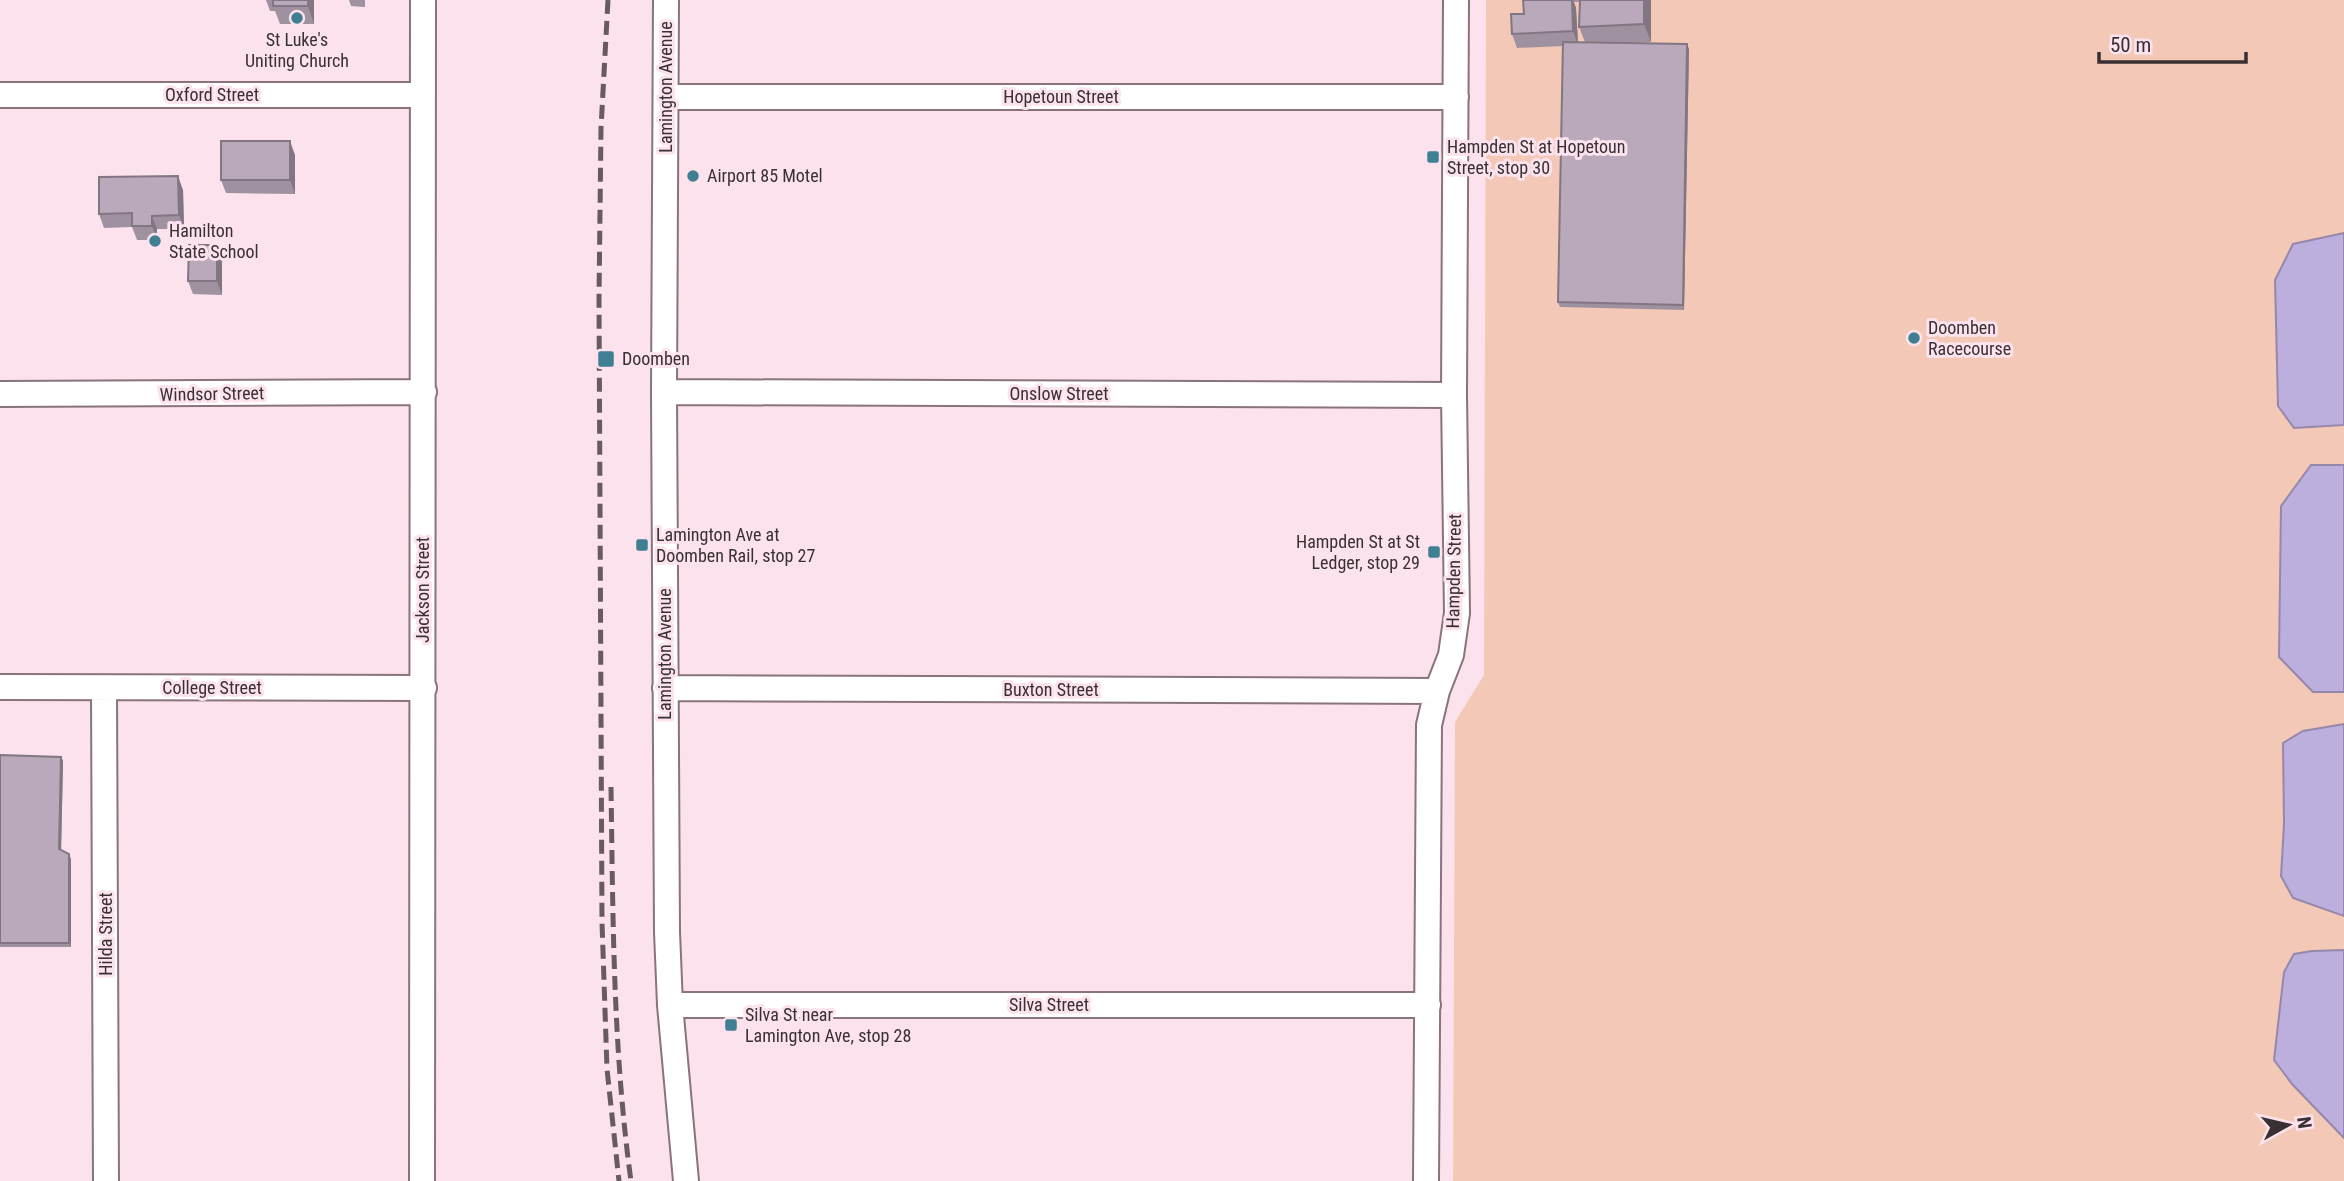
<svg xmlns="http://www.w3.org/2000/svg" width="2344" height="1181" font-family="'Roboto Condensed',sans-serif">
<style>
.garden{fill:#f4c8b7}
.water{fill:#bcaedd;stroke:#9588aa;stroke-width:2}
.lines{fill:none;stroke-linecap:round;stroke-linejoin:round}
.minor-casing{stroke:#8a737d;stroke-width:28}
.minor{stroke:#fff;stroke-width:24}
.rail{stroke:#675a60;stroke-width:5;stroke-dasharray:14 7;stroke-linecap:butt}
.wall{fill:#9f91a0;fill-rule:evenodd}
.shaded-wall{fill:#827682}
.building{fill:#b9a9ba;stroke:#827682;stroke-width:2}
.poi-dot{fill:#3f7e93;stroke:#fbe2ed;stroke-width:2.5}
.labels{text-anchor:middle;stroke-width:6;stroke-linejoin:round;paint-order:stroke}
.poi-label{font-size:18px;fill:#393034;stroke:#fbe2ed;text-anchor:start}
.street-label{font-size:18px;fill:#393034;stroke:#fbe2ed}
</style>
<rect width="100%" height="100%" fill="#fbe2ed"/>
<!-- garden -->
<path class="garden" d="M1486,0h858v1181h-891l2,-459 29,-47z"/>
<!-- water -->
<path class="water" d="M2344,233v192l-50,3 -16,-22 -3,-126 18,-36z
M2311,465h33v227h-31l-34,-35 2,-151z
M2344,724v192l-51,-18 -12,-22 3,-52 -1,-81 20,-12z
M2344,950v188l-52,-54 -18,-24 10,-88 10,-18 18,-3z"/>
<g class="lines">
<defs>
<path id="minor" d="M666,0l-2,392 3,540 3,73 16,176
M0,95h423
M666,97h790
M664,392l790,3
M0,394l424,-2
M0,687l424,1
M104,688l2,493
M665,688l772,3
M670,1005h758
M422,1181l1,-1181
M1426,1181l3,-456 8,-34 14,-36 6,-42 -3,-218 2,-395"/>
</defs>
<!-- minor casing -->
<use href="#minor" class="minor-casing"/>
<!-- minor -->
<use href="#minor" class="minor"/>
<!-- rail -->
<path class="rail" d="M608,0l-7,128 -2,170 3,624 5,147 12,112
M611,787c2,132 2,264 20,394"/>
</g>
<!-- wall -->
<path class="wall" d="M266,0h48v24h-34l-5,-13h-5z
M349,0h16v7l-14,-1z
M1523,0h128v42l-21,1 59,6 -5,261 -124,-3 -2,-5 5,-256 -46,2 -5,-14 12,-20zM1574,2h6l-1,25 6,15h-7l-2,-34z
M295,155v39l-69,-1 -5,-13z
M183,190l1,39h-27v11h-20l-5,-13 -28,1 -5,-14z
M217,245l5,14v36l-29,-1 -5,-13z
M0,755l61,2 2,4 -2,89 10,9v88h-71z"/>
<!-- shaded-wall -->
<path class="shaded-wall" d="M308,0h6v24l-6,-18z
M1572,0h1l3,8 2,37 -5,-14z
M1644,0h7v42l-7,-18z
M1687,44l2,5 -5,261 -1,-5z
M290,141l5,14v39l-5,-14z
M178,176l5,14 1,39 -5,-14z
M152,216l5,13v11l-5,-14z
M217,245l5,14v36l-5,-14z
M61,757l2,4 -2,93 -2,-5z
M69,854l2,5v88l-2,-4z"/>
<!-- building -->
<path class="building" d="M273,0h35v6h-35z
M1523,0h49l1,31 -61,3 -1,-20h13z
M1580,0h64v24l-65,3z
M1563,42l124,2 -4,261 -125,-3z
M221,141h69v39h-69z
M178,176l1,39 -27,1v10h-20v-13l-33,1v-37z
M189,245h28v36h-29z
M0,755l61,2 -2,92 10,5v89h-69z"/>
<!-- markers -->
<g class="poi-dot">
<circle cx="297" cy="18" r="7"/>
<rect x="1426" y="150" width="14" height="14" rx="3.5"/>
<circle cx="693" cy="176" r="7"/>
<circle cx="155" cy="241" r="7"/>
<circle cx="1914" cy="338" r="7"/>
<rect x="597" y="350" width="18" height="18" rx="3.5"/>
<rect x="635" y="538" width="14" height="14" rx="3.5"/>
<rect x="1427" y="545" width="14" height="14" rx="3.5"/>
<rect x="724" y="1018" width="14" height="14" rx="3.5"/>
</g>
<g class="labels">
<!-- poi labels -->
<g class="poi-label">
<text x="297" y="46" text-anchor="middle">St Luke's<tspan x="297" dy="21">Uniting Church</tspan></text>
<text x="1447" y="153">Hampden St at Hopetoun<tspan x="1447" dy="21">Street, stop 30</tspan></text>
<text x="707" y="182">Airport 85 Motel</text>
<text x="169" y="237">Hamilton<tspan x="169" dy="21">State School</tspan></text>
<text x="1928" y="334">Doomben<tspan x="1928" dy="21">Racecourse</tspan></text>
<text x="622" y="365">Doomben</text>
<text x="656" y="541">Lamington Ave at<tspan x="656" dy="21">Doomben Rail, stop 27</tspan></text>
<text x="1420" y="548" text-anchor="end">Hampden St at St<tspan x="1420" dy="21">Ledger, stop 29</tspan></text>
<text x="745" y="1021">Silva St near<tspan x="745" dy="21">Lamington Ave, stop 28</tspan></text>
</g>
<!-- street labels -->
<g class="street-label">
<text transform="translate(666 87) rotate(-90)" y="6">Lamington Avenue</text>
<text x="212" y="101">Oxford Street</text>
<text x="1061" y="103">Hopetoun Street</text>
<text transform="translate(212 394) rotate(-1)" y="6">Windsor Street</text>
<text x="1059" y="400">Onslow Street</text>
<text transform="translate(1454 571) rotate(-89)" y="6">Hampden Street</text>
<text transform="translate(423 590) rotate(-90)" y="6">Jackson Street</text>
<text transform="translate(665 654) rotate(-90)" y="6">Lamington Avenue</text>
<text x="212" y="694">College Street</text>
<text x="1051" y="696">Buxton Street</text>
<text transform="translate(106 934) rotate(-90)" y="6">Hilda Street</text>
<text x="1049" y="1011">Silva Street</text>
</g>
</g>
<!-- north arrow -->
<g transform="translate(2288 1125) rotate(82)" stroke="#fbe2ed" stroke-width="5" paint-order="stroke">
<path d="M0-5L12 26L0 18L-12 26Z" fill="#393034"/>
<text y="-10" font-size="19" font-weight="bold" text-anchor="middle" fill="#393034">N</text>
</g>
<!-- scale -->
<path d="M2099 52v10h147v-10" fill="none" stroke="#393034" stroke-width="3.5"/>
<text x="2110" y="52" font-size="21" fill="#393034" stroke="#fbe2ed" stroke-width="5" paint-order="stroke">50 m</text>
</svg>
